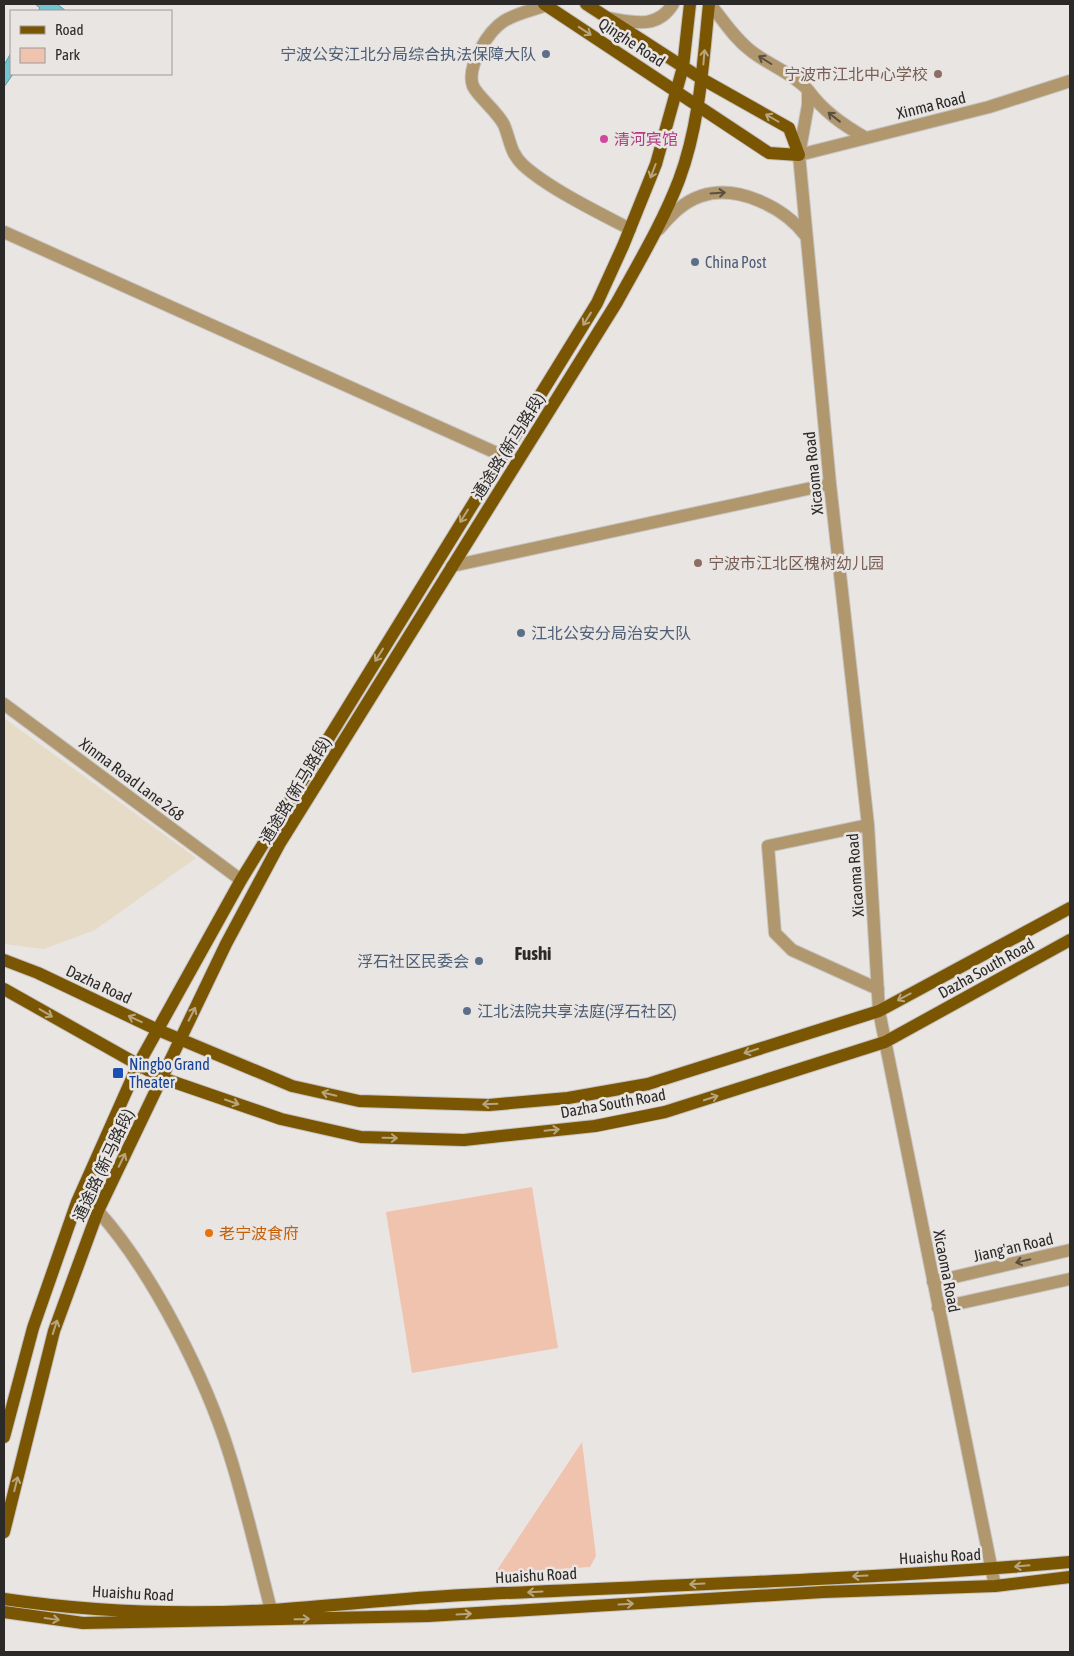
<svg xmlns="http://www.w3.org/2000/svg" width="1074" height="1656" font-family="'Asap Condensed','Noto Sans SC',sans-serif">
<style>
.commercial{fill:#e6dbc6}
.green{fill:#f0c3ae}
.water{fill:#70c7d0;stroke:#5b989e}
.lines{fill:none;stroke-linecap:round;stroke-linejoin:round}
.minor-casing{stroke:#c7c3c2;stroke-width:14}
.major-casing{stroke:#c7c3c2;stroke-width:14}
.minor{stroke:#b0976d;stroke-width:12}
.major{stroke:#7a5602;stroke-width:12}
.oneway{stroke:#b7a57e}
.oneway2{stroke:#5a5041}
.service-dot{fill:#5c6f8a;stroke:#e9e5e3;stroke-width:2}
.education-dot{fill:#8d6e63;stroke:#e9e5e3;stroke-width:2}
.hotel-dot{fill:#d1479c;stroke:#e9e5e3;stroke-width:2}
.transit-dot{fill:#1a4fb4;stroke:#e9e5e3;stroke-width:2}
.food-dot{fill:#e8710a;stroke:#e9e5e3;stroke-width:2}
.labels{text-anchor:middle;stroke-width:5;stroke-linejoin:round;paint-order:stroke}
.street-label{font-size:16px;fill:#2b2a29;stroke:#e9e5e3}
.service-label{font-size:16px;fill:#4e5e75;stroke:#e9e5e3;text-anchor:start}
.education-label{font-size:16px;fill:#785e54;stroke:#e9e5e3;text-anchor:end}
.hotel-label{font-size:16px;fill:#b23c85;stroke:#e9e5e3;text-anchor:start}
.transit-label{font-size:16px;fill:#164399;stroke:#e9e5e3;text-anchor:start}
.food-label{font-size:16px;fill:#c56008;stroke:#e9e5e3;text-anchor:start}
.quarter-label{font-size:19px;font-weight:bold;fill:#2b2a29;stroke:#e9e5e3}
</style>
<rect width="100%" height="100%" fill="#e9e5e3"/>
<!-- commercial -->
<path class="commercial" d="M4,718l192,140 -101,72 -51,19 -40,-5z"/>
<!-- green -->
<path class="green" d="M532,1187l26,161 -146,25 -26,-161z
M582,1442l14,114 -6,11 -95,6z"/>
<!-- water -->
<path class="water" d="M35,4h22l9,7h-28l2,-3z
M11,53l2,21 -9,13v-22z"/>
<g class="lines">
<defs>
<path id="minor" d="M710,4c13,16 24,34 41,47 18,14 41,22 57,39v15l-9,50 31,329 38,341 11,186 116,575
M547,5c-14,5 -30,8 -43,16 -16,10 -38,46 -31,65 5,11 24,25 31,39 6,14 6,28 19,40 25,23 76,48 107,64
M607,18c25,4 50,12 66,-14
M808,90c15,21 35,35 58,48
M799,155l190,-48 81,-26
M659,229c12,-14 24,-27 42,-33 36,-12 83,11 105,40
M4,232l497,223
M452,566l378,-82
M4,704l237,176
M868,825l-100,21 7,87 17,17 86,39
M98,1211c54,60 108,167 132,245 16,51 28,103 41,154
M933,1282l137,-32
M938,1308l132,-29"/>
<path id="major" d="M544,4l225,149 30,2 -10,-27 -87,-49 -116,-75
M4,960l34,13 120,57 134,56 67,15 130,4 79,-7 80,-14 231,-73 191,-103
M4,989l158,89 119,41 80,18 103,3 131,-14 70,-14 220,-70 185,-102
M4,1437l29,-109 44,-126 61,-137 103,-185 356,-577 26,-57 33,-82 27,-97 7,-63
M4,1532l50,-201 44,-120 128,-267 54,-101 337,-541c22,-40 46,-80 62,-122 21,-56 24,-118 30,-176
M4,1599c88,13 179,16 268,11 64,-4 128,-12 192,-15 202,-10 405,-15 606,-33
M4,1612l79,11 345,-7 395,-24 172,-6 75,-9"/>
</defs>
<!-- minor casing -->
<use href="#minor" class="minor-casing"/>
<!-- major casing -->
<use href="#major" class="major-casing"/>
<!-- minor -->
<use href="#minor" class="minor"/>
<!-- major -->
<use href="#major" class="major"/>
</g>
<!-- one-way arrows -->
<defs><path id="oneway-shaft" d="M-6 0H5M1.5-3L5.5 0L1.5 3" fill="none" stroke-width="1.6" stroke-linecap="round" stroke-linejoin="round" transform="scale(1.25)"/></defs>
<g class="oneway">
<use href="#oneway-shaft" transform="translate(585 31) rotate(33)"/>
<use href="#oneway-shaft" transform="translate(704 57) rotate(-85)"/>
<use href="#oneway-shaft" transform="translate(772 118) rotate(-150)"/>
<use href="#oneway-shaft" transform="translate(653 171) rotate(111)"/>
<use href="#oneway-shaft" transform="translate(587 319) rotate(122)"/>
<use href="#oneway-shaft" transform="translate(464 516) rotate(122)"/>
<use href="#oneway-shaft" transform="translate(379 655) rotate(122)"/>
<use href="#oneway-shaft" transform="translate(904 997) rotate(152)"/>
<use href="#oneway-shaft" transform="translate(46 1013) rotate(31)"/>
<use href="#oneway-shaft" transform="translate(192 1014) rotate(-63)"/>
<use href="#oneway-shaft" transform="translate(135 1019) rotate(-155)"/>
<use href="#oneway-shaft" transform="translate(751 1051) rotate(162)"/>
<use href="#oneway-shaft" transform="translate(329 1094) rotate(-167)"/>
<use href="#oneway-shaft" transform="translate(711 1098) rotate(-18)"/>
<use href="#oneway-shaft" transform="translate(232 1102) rotate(19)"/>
<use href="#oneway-shaft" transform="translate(490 1104) rotate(178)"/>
<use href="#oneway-shaft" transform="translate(552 1130) rotate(-6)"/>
<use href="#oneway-shaft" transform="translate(390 1138) rotate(1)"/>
<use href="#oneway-shaft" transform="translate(122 1160) rotate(-64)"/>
<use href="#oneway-shaft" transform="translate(55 1327) rotate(-72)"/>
<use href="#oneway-shaft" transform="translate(16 1484) rotate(-76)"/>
<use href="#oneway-shaft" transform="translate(1022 1566) rotate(175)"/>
<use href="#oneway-shaft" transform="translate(860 1576) rotate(177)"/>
<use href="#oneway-shaft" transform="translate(697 1584) rotate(177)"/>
<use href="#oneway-shaft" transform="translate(535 1592) rotate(177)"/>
<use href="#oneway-shaft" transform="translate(626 1604) rotate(-3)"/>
<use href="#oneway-shaft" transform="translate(464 1614) rotate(-3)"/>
<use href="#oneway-shaft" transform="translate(52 1619) rotate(8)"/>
<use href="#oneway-shaft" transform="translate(302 1619) rotate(-1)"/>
</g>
<g class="oneway2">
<use href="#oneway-shaft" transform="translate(765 60) rotate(-148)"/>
<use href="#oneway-shaft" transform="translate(834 117) rotate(-142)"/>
<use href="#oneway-shaft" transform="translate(718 193) rotate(-4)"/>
<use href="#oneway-shaft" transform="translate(1023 1261) rotate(167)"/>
</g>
<!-- markers -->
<g class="service-dot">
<circle cx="546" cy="54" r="5"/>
<circle cx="695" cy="262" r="5"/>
<circle cx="521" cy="633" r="5"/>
<circle cx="479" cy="961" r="5"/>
<circle cx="467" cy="1011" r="5"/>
</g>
<g class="education-dot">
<circle cx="938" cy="74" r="5"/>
<circle cx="698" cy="563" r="5"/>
</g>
<circle class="hotel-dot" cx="604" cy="139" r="5"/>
<rect class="transit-dot" x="112" y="1067" width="12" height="12" rx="2.5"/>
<circle class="food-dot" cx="209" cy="1233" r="5"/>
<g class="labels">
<!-- street labels -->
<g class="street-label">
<text transform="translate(632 42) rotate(33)" y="6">Qinghe Road</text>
<text transform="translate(931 105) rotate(-14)" y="6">Xinma Road</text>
<text transform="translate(508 446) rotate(-58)" y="6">通途路 (新马路段)</text>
<text transform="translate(813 473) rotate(-96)" y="6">Xicaoma Road</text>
<text transform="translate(132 779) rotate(37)" y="6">Xinma Road Lane 268</text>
<text transform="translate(295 790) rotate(-59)" y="6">通途路 (新马路段)</text>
<text transform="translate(855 875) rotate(-94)" y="6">Xicaoma Road</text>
<text transform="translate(986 968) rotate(-29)" y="6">Dazha South Road</text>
<text transform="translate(99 984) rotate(25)" y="6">Dazha Road</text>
<text transform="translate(613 1103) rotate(-10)" y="6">Dazha South Road</text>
<text transform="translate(103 1165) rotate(-65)" y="6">通途路 (新马路段)</text>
<text transform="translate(1013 1247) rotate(-13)" y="6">Jiang'an Road</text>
<text transform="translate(947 1271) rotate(79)" y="6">Xicaoma Road</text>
<text transform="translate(940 1556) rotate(-3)" y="6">Huaishu Road</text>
<text transform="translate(536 1575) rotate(-3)" y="6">Huaishu Road</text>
<text transform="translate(133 1593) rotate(3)" y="6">Huaishu Road</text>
</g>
<!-- service labels -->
<g class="service-label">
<text x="536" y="60" text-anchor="end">宁波公安江北分局综合执法保障大队</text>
<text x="705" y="268">China Post</text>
<text x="531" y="639">江北公安分局治安大队</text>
<text x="469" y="967" text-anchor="end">浮石社区民委会</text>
<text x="477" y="1017">江北法院共享法庭(浮石社区)</text>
</g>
<!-- education labels -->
<g class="education-label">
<text x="928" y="80">宁波市江北中心学校</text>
<text x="708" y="569" text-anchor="start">宁波市江北区槐树幼儿园</text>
</g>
<!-- hotel labels -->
<g class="hotel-label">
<text x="614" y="145">清河宾馆</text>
</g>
<!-- transit labels -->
<g class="transit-label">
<text x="129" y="1070">Ningbo Grand<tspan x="129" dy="18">Theater</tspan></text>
</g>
<!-- food labels -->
<g class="food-label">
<text x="219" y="1239">老宁波食府</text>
</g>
<!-- quarter labels -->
<g class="quarter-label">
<text x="533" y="960">Fushi</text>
</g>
</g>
<!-- border -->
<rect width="1074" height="1656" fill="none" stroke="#2b2a29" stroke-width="10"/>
<!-- legend -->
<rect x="10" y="10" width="162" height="65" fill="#e9e5e3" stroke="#9d9a99"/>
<rect x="20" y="26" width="25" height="8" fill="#7a5602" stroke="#9d9a99"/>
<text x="55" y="35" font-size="15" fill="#2b2a29">Road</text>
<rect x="20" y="48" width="25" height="15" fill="#f0c3ae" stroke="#9d9a99"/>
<text x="55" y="60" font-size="15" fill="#2b2a29">Park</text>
</svg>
